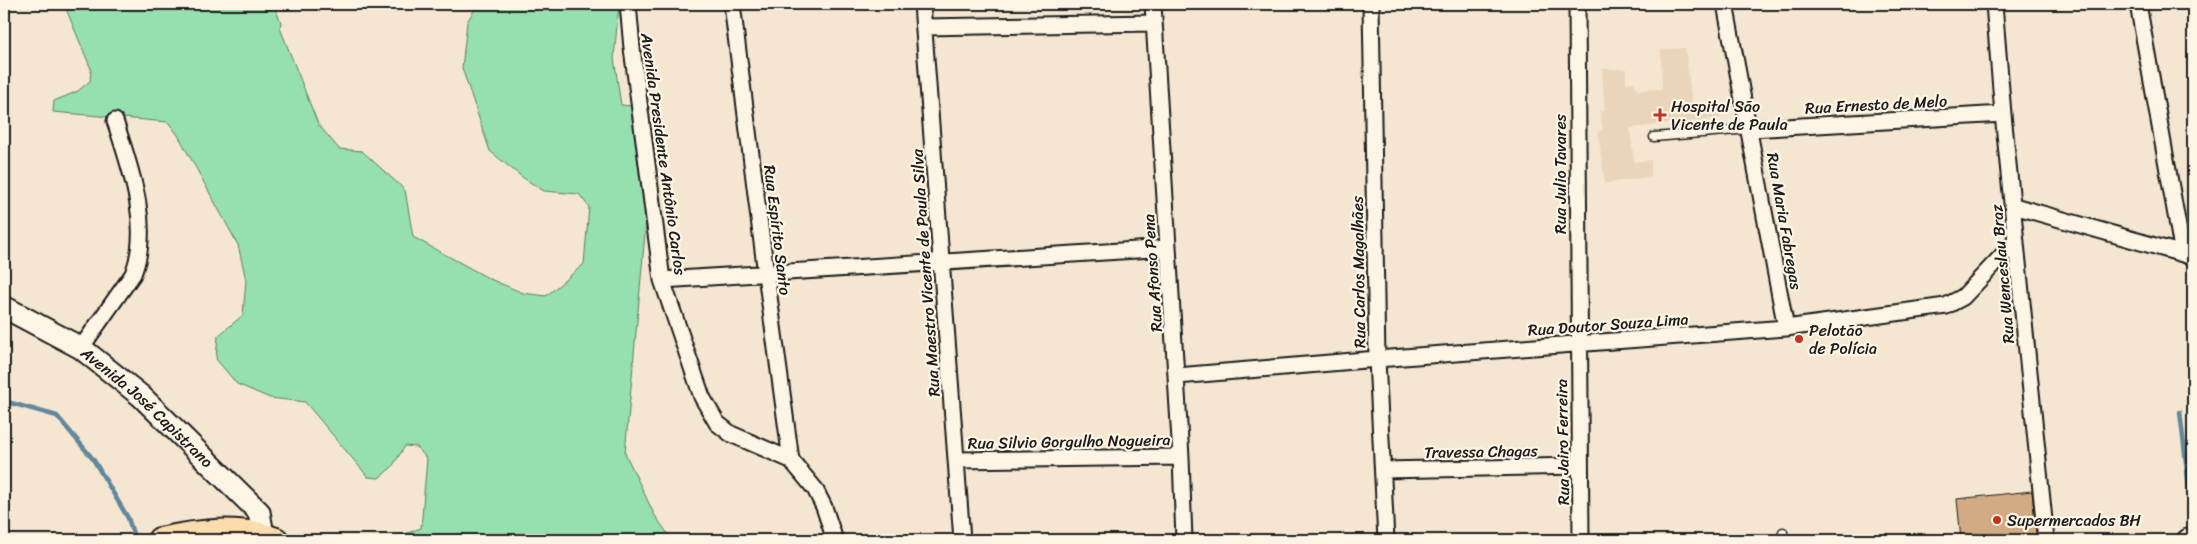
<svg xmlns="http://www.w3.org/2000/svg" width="2197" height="544" font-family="Sriracha,sans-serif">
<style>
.built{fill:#ead4ba}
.green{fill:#96dfae;stroke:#597e65}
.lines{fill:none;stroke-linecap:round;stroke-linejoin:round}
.stream{stroke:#62879c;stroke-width:4.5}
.building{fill:#d2aa83;stroke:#1c1c1c;filter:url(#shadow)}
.lane-casing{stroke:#1c1c1c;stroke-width:11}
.street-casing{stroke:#1c1c1c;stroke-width:19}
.secondary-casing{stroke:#1c1c1c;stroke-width:25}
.primary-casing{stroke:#1c1c1c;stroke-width:28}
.lane{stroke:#fcf5e5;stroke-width:8}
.street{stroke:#fcf5e5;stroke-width:15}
.secondary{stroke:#fcf5e5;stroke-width:21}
.primary{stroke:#fcdcac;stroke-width:24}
.poi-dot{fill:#c8321e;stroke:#fcf5e5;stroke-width:2}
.labels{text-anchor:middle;stroke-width:4.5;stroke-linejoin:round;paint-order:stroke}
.street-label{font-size:16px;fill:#1c1c1c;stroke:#fcf5e5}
.poi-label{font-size:16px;fill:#1c1c1c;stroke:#fcf5e5;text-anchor:start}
</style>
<defs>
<filter id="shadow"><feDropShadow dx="3" dy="5.5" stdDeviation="0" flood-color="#0004"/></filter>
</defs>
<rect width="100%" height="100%" fill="#f4e6d1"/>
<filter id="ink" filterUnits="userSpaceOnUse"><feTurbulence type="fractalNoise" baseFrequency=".02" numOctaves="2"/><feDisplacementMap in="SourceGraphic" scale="10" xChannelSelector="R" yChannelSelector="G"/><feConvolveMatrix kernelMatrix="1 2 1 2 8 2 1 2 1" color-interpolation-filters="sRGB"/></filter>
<g filter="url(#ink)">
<!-- built -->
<path class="built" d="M1685,48l7,57 26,-3 3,16 -91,10 4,34 17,-2v17l-46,6 -7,-51 5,-2 -3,-18 5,-1 -3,-42h24v14l8,-1 3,8 25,-1 -1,-39z"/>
<!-- green -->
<path class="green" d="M64,4h209l8,18 -1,6 38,96 21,25 23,2 43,39 8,47 77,42 33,14 23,3 38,-32 5,-57 -10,-13 -35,-3 -22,-14 -32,-26 -28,-83 5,-46 11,-18h141l-5,54 7,47 12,1 14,106 -22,241 29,61 18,26h-275v-3l24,-9 6,-69 -10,-12 -12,-1 -13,21 -13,11 -11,-1 -63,-75 -35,-4 -33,-14 -21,-25 2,-23 25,-21 3,-35 -8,-35 -60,-110 -10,-13 -115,-10 1,-11 24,-10 12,-10 1,-12z"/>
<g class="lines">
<!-- stream -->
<path class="stream" d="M4,401l53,15 36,43 35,59 7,22
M2180,412l13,109"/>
</g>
<!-- building -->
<path class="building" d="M2032,491l5,49h-76l-4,-41z"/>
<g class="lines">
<defs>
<path id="lane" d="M1654,137l95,-8
M1783,532v8"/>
<path id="street" d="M628,4l4,44 30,232 40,117 15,26 14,11 60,26 24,29 9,18 11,33
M732,4l34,270 25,186
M922,4l40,536
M1153,4l28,453 3,83
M1371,4l6,355 9,181
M1577,4l4,536
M1725,4l61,324
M1994,4l9,110 43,426
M2138,4l45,250
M924,27l229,-4
M1750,129l253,-15
M2014,206l176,50
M662,280l506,-32
M81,348l52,-74c19,-48 -3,-107 -18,-153
M1177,376l200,-17 409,-31 160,-22 17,-9 53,-56
M957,460l224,-3
M1383,470l196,-4"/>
<g id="secondary">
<path id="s1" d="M4,307l77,41 60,48 118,116 4,23"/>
<path d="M2188,540l5,-2"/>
</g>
<path id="primary" d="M160,540c37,-8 80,-14 116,0"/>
</defs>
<!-- lane casing -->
<use href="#lane" class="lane-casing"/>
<!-- street casing -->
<use href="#street" class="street-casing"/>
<!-- secondary casing -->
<use href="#secondary" class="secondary-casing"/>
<!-- primary casing -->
<use href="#primary" class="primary-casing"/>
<!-- lane -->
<use href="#lane" class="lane"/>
<!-- street -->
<use href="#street" class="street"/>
<!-- secondary -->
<use href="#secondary" class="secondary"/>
<!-- primary -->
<use href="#primary" class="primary"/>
</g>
</g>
<!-- markers -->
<g class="poi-dot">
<path d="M1657.5 107.5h5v5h5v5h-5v5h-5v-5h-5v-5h5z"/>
<circle cx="1799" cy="339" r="5"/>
<circle cx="1997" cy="520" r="5"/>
</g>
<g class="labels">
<!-- street labels -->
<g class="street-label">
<text transform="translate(1876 104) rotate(-3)" y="6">Rua Ernesto de Melo</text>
<text transform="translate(664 154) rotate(82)" y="6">Avenida Presidente Antônio Carlos</text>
<text transform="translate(1560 174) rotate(-90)" y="6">Rua Julio Tavares</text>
<text transform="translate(1785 221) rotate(80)" y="6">Rua Maria Fabregas</text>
<text transform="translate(778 230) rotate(83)" y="6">Rua Espírito Santo</text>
<text transform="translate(1358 272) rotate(-91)" y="6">Rua Carlos Magalhães</text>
<text transform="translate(925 273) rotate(-94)" y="6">Rua Maestro Vicente de Paula Silva</text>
<text transform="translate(1152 273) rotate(-94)" y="6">Rua Afonso Pena</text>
<text transform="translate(2002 274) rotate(-95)" y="6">Rua Wenceslau Braz</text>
<text transform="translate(1608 324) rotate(-4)" y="6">Rua Doutor Souza Lima</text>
<text dy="6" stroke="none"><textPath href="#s1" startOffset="176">Avenida José Capistrano</textPath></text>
<text transform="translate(1069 441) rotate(-1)" y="6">Rua Silvio Gorgulho Nogueira</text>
<text transform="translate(1562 442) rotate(-91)" y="6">Rua Jairo Ferreira</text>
<text transform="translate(1481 451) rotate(-1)" y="6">Travessa Chagas</text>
</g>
<!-- poi labels -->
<g class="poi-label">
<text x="1671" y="112">Hospital São<tspan x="1671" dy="18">Vicente de Paula</tspan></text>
<text x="1809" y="336">Pelotão<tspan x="1809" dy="18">de Polícia</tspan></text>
<text x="2007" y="526">Supermercados BH</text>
</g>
</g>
<!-- margin -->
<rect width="2197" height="544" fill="none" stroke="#fcf5e5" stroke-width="20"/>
<rect x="10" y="10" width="2177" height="524" fill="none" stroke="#1c1c1c" stroke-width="2" filter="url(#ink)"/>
</svg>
